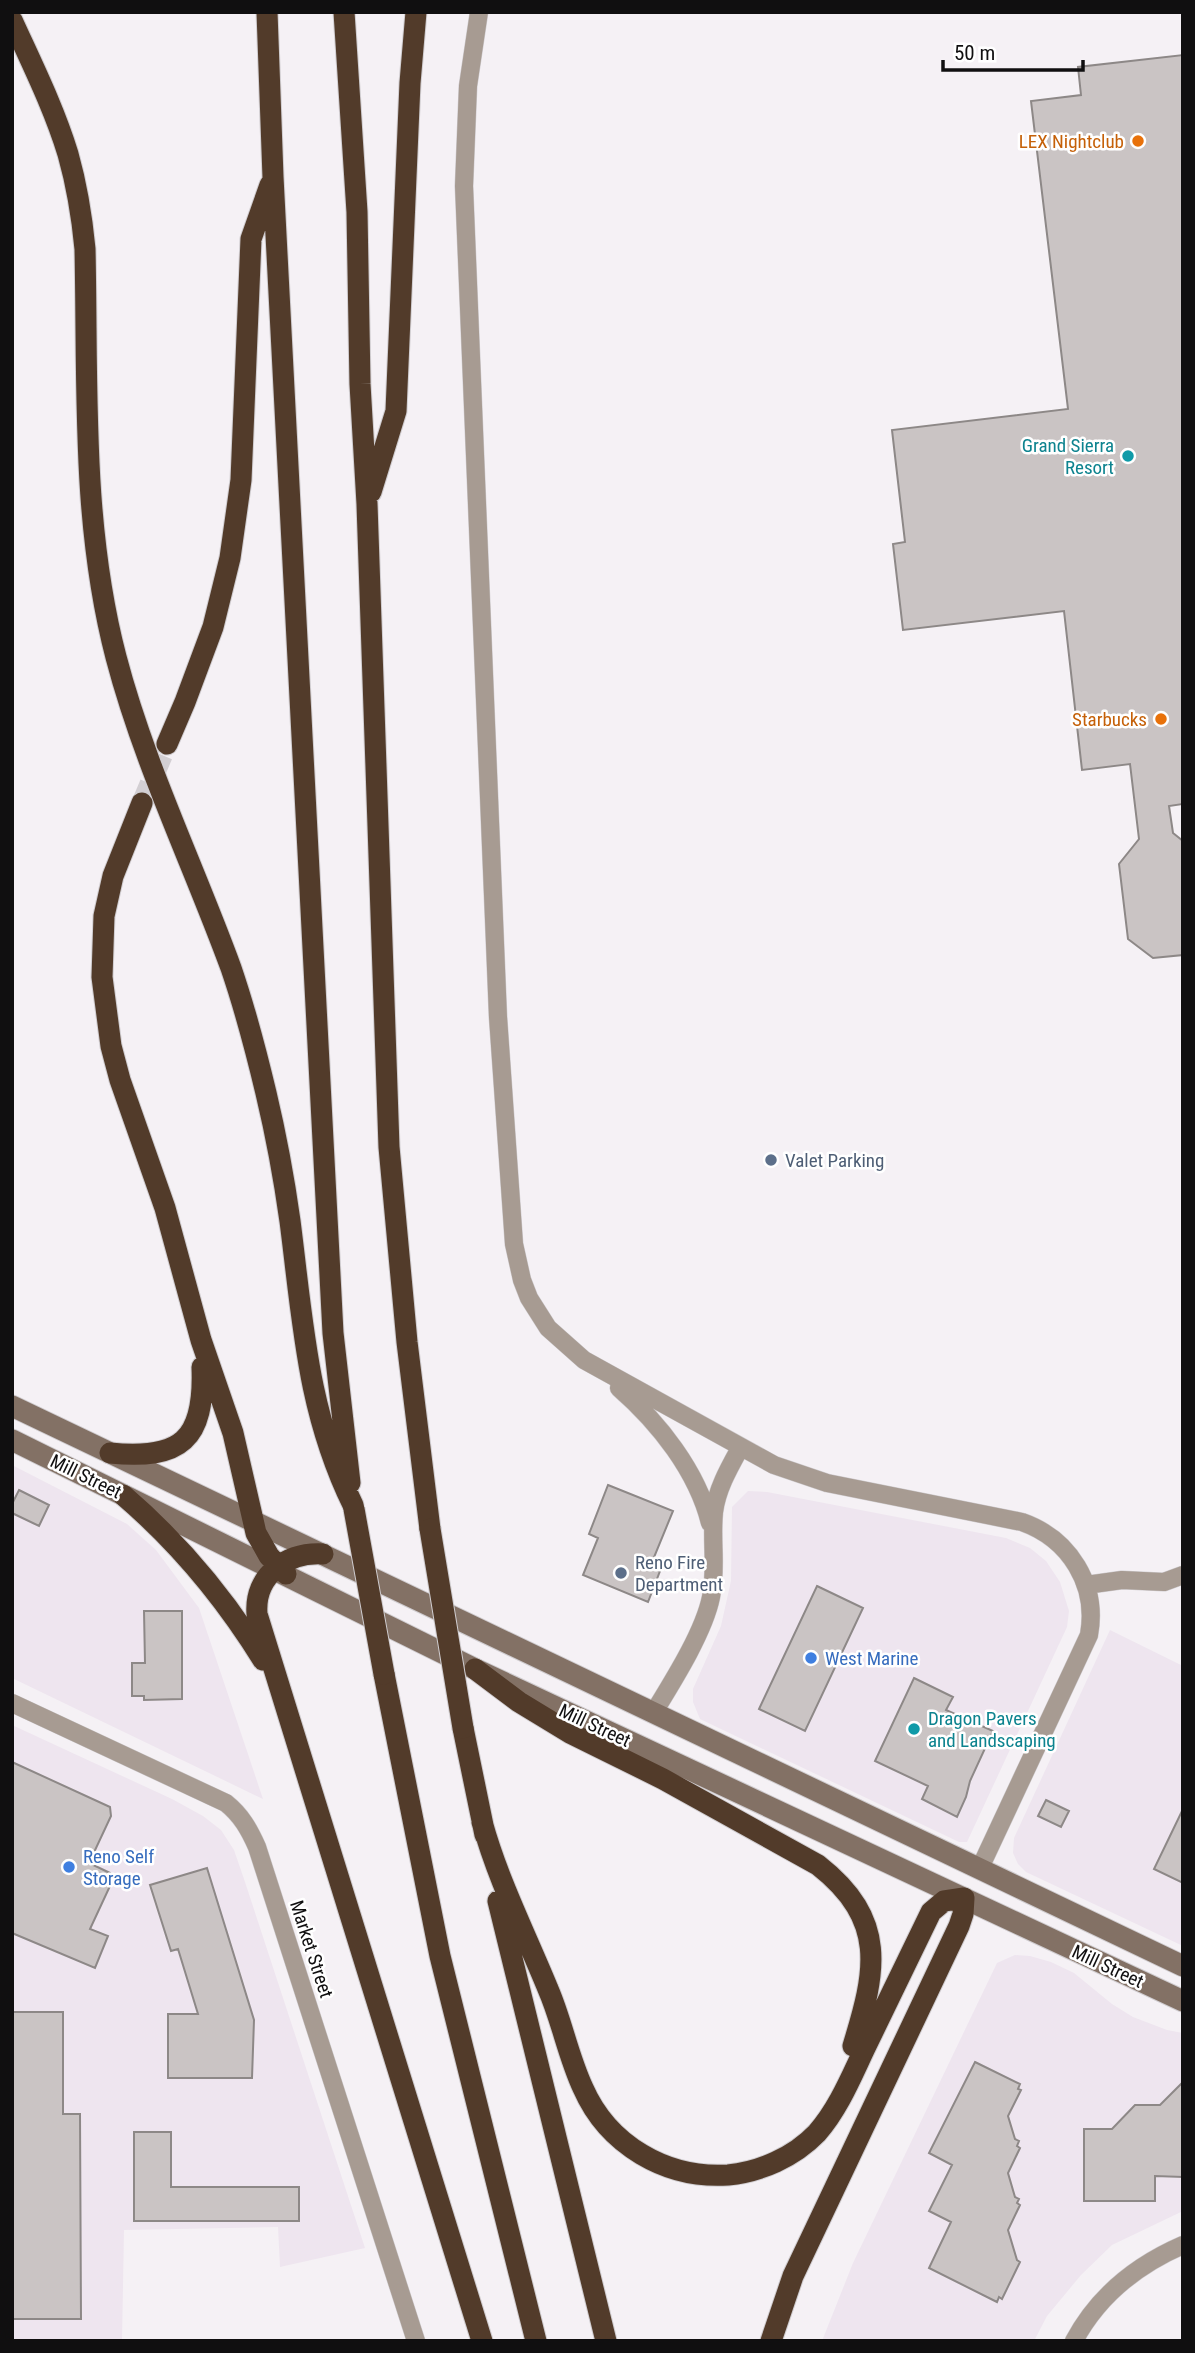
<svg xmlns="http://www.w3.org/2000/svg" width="1195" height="2353" font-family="'Roboto Condensed',sans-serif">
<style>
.built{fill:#eee5ef}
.building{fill:#cac4c4;stroke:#8d8887;stroke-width:2}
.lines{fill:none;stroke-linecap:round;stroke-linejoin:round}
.highway-tunnel{stroke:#d3cfd3;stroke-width:21;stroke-dasharray:21 10;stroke-linecap:butt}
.street-casing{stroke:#d0cdd0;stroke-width:19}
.secondary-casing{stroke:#d0cdd0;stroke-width:23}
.highway-casing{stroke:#d0cdd0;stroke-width:23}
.street{stroke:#a79b92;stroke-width:18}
.secondary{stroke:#837165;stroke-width:21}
.highway{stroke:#523b2a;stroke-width:21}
.highway-bridge-casing{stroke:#d0cdd0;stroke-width:23;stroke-linecap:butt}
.highway-bridge{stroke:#523b2a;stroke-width:21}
.food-dot{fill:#e8710a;stroke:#fff;stroke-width:2.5}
.culture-dot{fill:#0f9aa8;stroke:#fff;stroke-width:2.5}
.service-dot{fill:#5c6f8a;stroke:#fff;stroke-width:2.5}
.shop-dot{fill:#3f7fe0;stroke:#fff;stroke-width:2.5}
.labels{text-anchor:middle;stroke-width:5;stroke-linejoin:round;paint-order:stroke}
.food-label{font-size:19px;fill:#c56008;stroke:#fff;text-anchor:end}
.culture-label{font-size:19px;fill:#0d838f;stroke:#fff;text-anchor:end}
.service-label{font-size:19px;fill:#4e5e75;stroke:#fff;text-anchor:start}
.street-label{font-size:19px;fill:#100f10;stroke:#fff}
.shop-label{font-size:19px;fill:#366cbe;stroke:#fff;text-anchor:start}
</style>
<rect width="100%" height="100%" fill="#f5f1f5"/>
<!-- built -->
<path class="built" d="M12,1465l115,59 29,26 43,58 64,191 -251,-121z
M748,1491l19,1 239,46 24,10 16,13 14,21 9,29 -2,16 -100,215h-8l-259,-123 -7,-17v-13l28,-63 10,-45 1,-74z
M1110,1630l73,36v280l-157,-74 -8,-8 -5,-11 1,-15z
M12,1725l160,74 31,17 18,14 13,20 11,32 120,366 -85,19 -2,-40 -154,3 -2,111h-110z
M1015,1955l15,1 21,6 23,11 38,31 21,13 34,13 16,3v178l-71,34 -31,30 -34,41 -13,25h-212l31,-78 144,-300z"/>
<!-- building -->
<path class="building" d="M1183,55v749l-14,2 4,27 10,8v114l-30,3 -25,-19 -9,-75 20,-25 -9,-75 -48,6 -18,-159 -161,19 -10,-86 12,-2 -13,-112 176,-21 -37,-308 50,-6 -3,-28z
M608,1485l65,26 -23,56 10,4 -12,31 -65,-27 15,-37 -9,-4z
M19,1490l30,15 -10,21 -27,-13v-9z
M817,1586l46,22 -58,123 -46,-22z
M144,1611h38v88l-38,1v-4h-12v-33h13z
M914,1678l39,19 -7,13 47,21 -23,50 -4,16 -9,20 -35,-18 6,-13 -53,-25z
M12,1762l98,45 1,9 -22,47 21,10v13l-20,43 18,7 -13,32 -83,-35z
M1046,1800l23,11 -8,16 -23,-11z
M1183,1809v74l-29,-14z
M207,1868l47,152 -2,58h-84v-64h30l-20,-65 -7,2 -21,-66z
M12,2012h51v102h17l1,205h-69z
M975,2062l45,22 -2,5 3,1 -13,26 7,23 4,2 -2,5 3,2 -12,25 7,24 4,2 -2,4 3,2 -12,25 9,30 3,2 -18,37 -3,-2 -2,5 -68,-34 22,-46 -22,-11 23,-46 -23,-12z
M1183,2082v95l-28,-1v25h-71v-72h28l23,-24h25z
M134,2132h37v55h128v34h-165z"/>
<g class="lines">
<!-- highway-tunnel -->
<path class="highway-tunnel" d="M142,803l25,-59"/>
<defs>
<path id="street" d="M479,12l-11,74 -4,100 34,831 16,227 8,36 7,18 19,30 36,32 190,105 53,18 195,39c48,17 76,63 67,113l-109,233
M619,1388c40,35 78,83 91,135
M1086,1585l36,-5 42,2 19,-7
M12,1703l214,100c15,12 23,26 31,44l159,494
M654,1712c19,-31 50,-80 57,-115 6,-29 0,-56 3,-85 3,-23 15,-44 26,-64
M1074,2341c24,-45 63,-76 109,-96"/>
<path id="secondary" d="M12,1406l1171,560
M12,1440l463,229 708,332"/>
<path id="highway" d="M267,12l6,165 60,1156 17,150
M344,12l13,200 3,172 7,120 22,643 18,195 23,187
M12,20c20,44 42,88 56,134 9,32 14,63 17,95 3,137 -4,274 31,408 28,107 77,207 115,311 14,41 25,83 35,125 10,42 18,85 24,128 13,101 17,190 63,284
M371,492l25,-81 14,-328 6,-71
M167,744l18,-42 28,-75 17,-69 11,-78 10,-241 19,-54
M142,803l-29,73 -9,40 -2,61 9,69 9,34 45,128 36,132 32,93 23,100 13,23 17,18
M110,1453c71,7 95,-13 92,-86
M123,1495c56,48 101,102 140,165
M323,1554c-36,-2 -69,21 -66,60l225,727
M475,1669l44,33 51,31 93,46 155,86c70,55 58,106 35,181
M384,1674l56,282 96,385
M463,1728l22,107
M482,1822c16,58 43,111 66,167 14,32 20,67 35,99 25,57 83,91 145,87 32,-3 66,-18 89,-42 22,-25 35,-58 49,-87 22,-45 43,-89 65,-134l13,-11 20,-3 -1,16 -4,12 -166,350 -22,65
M498,1901l108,440"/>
</defs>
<!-- street casing -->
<use href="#street" class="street-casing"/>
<!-- secondary casing -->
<use href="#secondary" class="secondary-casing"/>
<!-- highway casing -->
<use href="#highway" class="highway-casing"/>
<!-- street -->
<use href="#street" class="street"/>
<!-- secondary -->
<use href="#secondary" class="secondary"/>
<!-- highway -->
<use href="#highway" class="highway"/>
<defs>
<path id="highway-bridge" d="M354,1509l30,165
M430,1529l33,199"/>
</defs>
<!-- highway-bridge casing -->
<use href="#highway-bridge" class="highway-bridge-casing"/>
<!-- highway-bridge -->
<use href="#highway-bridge" class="highway-bridge"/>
</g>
<!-- markers -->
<g class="food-dot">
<circle cx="1138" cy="141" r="7"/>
<circle cx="1161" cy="719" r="7"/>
</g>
<g class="culture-dot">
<circle cx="1128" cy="456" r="7"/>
<circle cx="914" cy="1729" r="7"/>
</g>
<g class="service-dot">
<circle cx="771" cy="1160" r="7"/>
<circle cx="621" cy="1573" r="7"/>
</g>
<g class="shop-dot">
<circle cx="811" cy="1658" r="7"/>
<circle cx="69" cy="1867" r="7"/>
</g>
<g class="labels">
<!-- food labels -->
<g class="food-label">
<text x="1124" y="148">LEX Nightclub</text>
<text x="1147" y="726">Starbucks</text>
</g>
<!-- culture labels -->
<g class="culture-label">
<text x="1114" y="452">Grand Sierra<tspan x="1114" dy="22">Resort</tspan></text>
<text x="928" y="1725" text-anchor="start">Dragon Pavers<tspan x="928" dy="22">and Landscaping</tspan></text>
</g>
<!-- service labels -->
<g class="service-label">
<text x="785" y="1167">Valet Parking</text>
<text x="635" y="1569">Reno Fire<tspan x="635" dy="22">Department</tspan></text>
</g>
<!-- street labels -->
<g class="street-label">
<text transform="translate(86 1476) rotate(26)" y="7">Mill Street</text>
<text transform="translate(595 1725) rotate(25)" y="7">Mill Street</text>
<text transform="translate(312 1949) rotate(72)" y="7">Market Street</text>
<text transform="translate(1108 1966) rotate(25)" y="7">Mill Street</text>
</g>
<!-- shop labels -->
<g class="shop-label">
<text x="825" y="1665">West Marine</text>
<text x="83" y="1863">Reno Self<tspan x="83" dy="22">Storage</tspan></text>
</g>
</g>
<!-- border -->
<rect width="1195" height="2353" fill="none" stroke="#100f10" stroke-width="28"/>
<!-- scale -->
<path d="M943 60v10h140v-10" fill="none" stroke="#100f10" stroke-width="3.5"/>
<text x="954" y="60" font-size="21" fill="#100f10" stroke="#ffffff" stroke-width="5" paint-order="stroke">50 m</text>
</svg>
